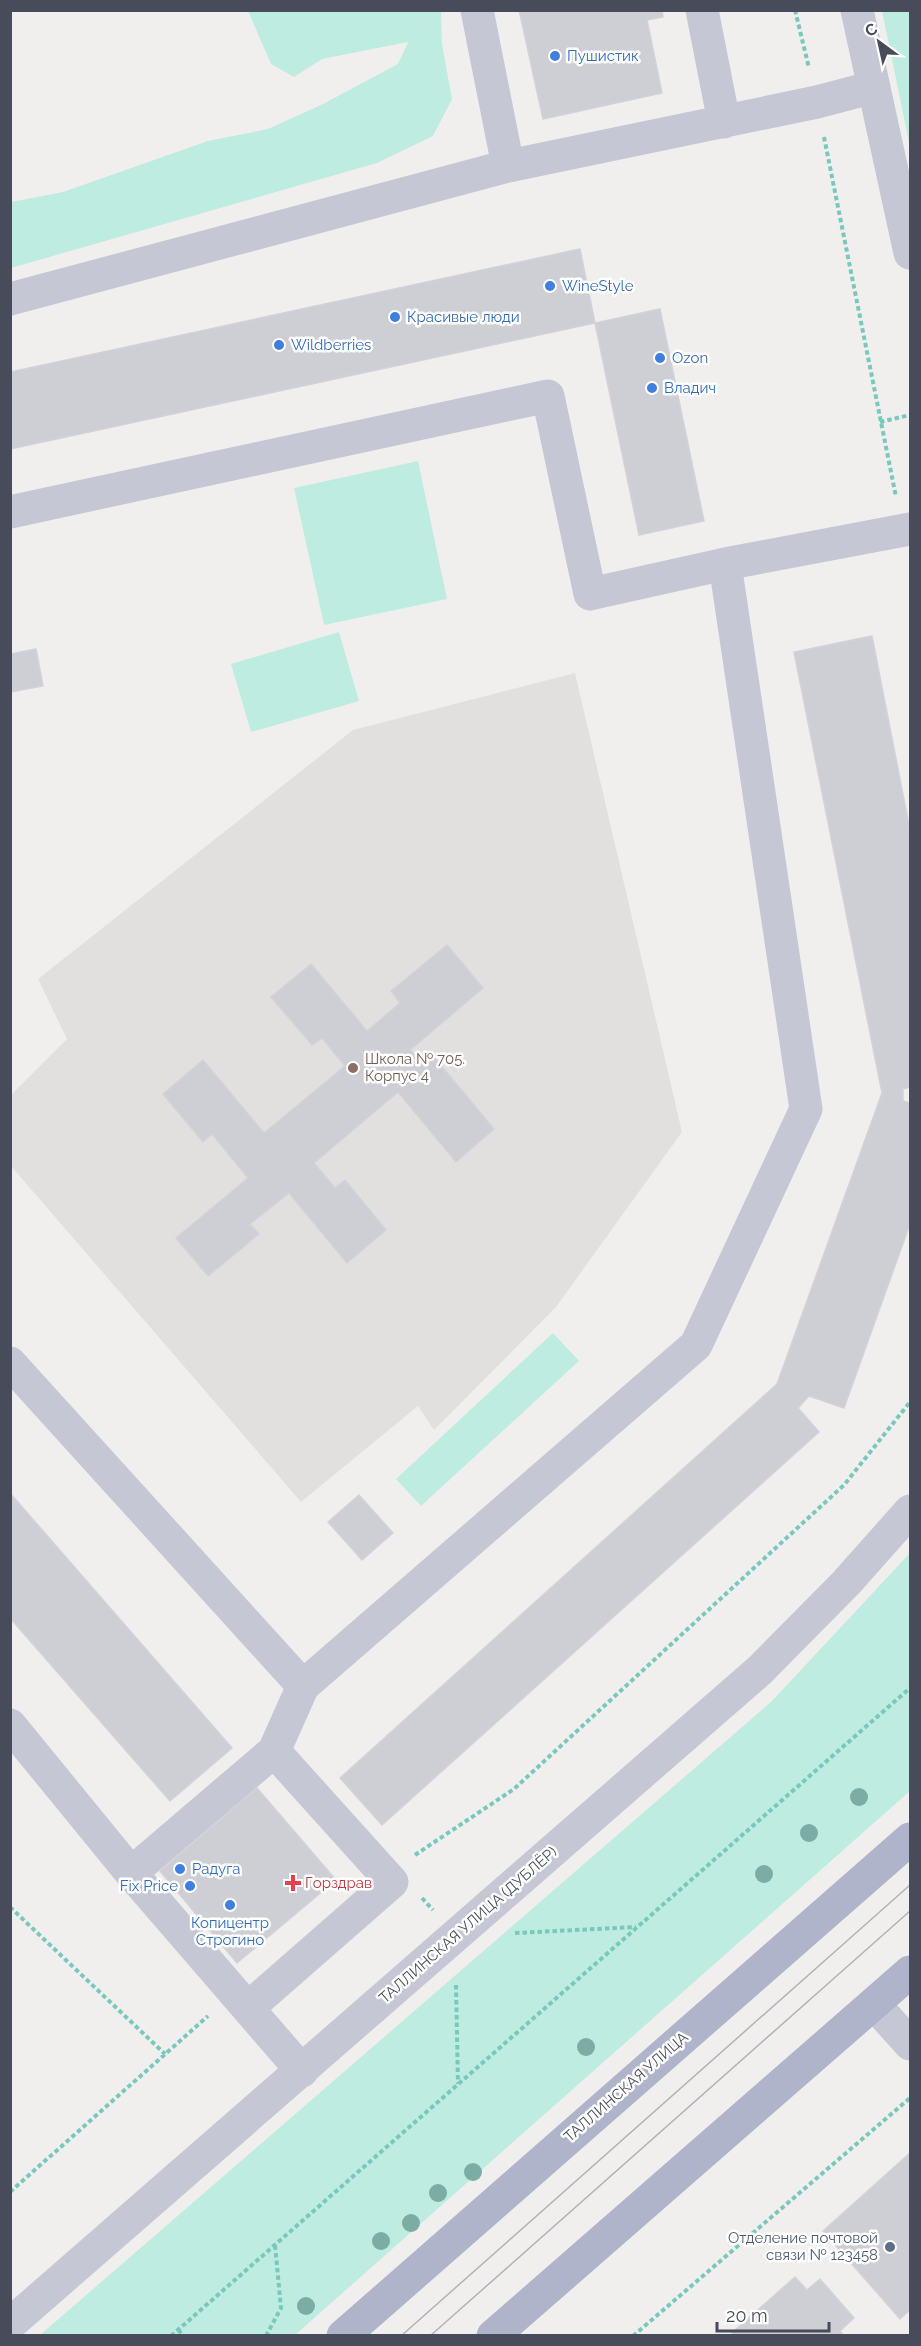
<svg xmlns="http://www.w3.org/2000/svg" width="921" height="2346" font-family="Raleway,sans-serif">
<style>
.education{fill:#e1e0df}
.green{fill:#bfece0}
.building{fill:#cecfd5;stroke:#d3d2d9;stroke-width:1.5}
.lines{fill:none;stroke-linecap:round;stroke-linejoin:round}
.path{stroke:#79c8bc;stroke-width:4;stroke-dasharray:4.5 3;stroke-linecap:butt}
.minor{stroke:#c5c8d4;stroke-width:33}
.major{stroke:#afb4cb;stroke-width:33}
.tram{stroke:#b1b1b8;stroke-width:1.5}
.tree{fill:#7cada5}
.shop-dot{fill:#3f7fe0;stroke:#fff;stroke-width:2}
.education-dot{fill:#8d6e63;stroke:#fff;stroke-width:2}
.health-dot{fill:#e0444e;stroke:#fff;stroke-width:2}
.service-dot{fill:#5c6f8a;stroke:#fff;stroke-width:2}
.labels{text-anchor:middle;stroke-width:5;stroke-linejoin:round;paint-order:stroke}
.shop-label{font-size:15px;fill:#366cbe;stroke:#fff;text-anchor:start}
.education-label{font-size:15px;fill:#785e54;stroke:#fff;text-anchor:start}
.health-label{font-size:15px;fill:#be3a42;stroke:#fff;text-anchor:start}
.street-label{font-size:15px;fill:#474b5a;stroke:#fff}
.service-label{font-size:15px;fill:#4e5e75;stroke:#fff;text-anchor:end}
</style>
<rect width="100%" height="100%" fill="#f1efee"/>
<!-- education -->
<path class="education" d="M575,673l107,459 -126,175 -122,123 -16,-24 -117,96 -290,-336 -1,-70 57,-57 -29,-60 315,-249z"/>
<!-- green -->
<path class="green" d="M248,11h193l1,33 10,55 -19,37 -56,27 -366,105v-66l52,-10 145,-51 60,-12 53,-24 77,-41 10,-22 -86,17 -28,18 -23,-13z
M882,11h28v136z
M418,461l29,138 -123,26 -30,-137z
M339,632l20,69 -108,31 -20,-68z
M553,1333l26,28 -158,145 -25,-27z
M910,1553v238l-615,544h-255l731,-633z"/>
<!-- building -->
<path class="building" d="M519,10h143l1,7 -16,3 15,73 -119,26z
M580,249l15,74 -585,126v-77z
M660,309l44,212 -65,14 -44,-212z
M872,636l38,194v257l-7,2v12l7,2v121l-66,184 -35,-12 -11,12 21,24 -437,393 -42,-47 437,-394 105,-291 -88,-441z
M36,649l7,37 -33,6v-38z
M447,945l36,43 -73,62 9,10 10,-9 65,78 -38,33 -58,-70 -84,71 21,25 10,-8 41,50 -39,33 -58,-70 -39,31 9,10 -51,42 -32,-38 72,-60 -36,-44 -9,8 -40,-48 40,-34 61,73 81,-67 -23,-28 -10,7 -41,-48 40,-33 56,67 33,-28 -9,-12z
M10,1493l222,255 -62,53 -160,-183z
M359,1495l34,38 -31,27 -34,-38z
M257,1788l79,92 -99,83 -77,-92z
M910,2153v157l-10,9 -77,-88z
M795,2277l12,13 13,-11 34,39 -14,13 2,2 -2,3h-106l-2,-3z"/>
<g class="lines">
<!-- path -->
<path class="path" d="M795,10l14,58
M824,137l72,360
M880,422l30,-7
M415,1855l99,-66 330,-304 66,-83
M422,1898l11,12
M10,1907l155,147
M515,1933l121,-6
M456,1985l2,99
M10,2192l198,-176
M178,2330l6,6
M171,2336l739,-648
M266,2336l15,-28 -6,-63
M633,2336l277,-238"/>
<!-- minor -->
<path class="minor" d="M477,10l31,156
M702,10l22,112
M857,10l53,243
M10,299l498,-133 309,-64 57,-15
M10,512l538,-116 42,198 135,-30 185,-35
M10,1363l293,323
M10,1725l121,148 171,198
M274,1751l29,-65 393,-341 110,-236 -81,-545
M131,1873l143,-122 118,131 -144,126
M874,2004l36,40
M10,2324l750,-654 86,-87 64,-72"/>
<!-- major -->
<path class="major" d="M343,2336l567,-497
M493,2336l417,-364"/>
<!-- tram -->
<path class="tram" d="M401,2336l509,-451
M430,2336l480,-425"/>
</g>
<!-- trees -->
<g class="tree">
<circle cx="859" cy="1797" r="9"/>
<circle cx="809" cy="1833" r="9"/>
<circle cx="764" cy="1874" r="9"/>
<circle cx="586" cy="2047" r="9"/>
<circle cx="473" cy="2172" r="9"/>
<circle cx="438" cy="2193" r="9"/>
<circle cx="411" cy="2223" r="9"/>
<circle cx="381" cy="2241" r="9"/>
<circle cx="306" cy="2306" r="9"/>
</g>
<!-- markers -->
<g class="shop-dot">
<circle cx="555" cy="56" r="6"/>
<circle cx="550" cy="286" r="6"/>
<circle cx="395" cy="317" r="6"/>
<circle cx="279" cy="345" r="6"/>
<circle cx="660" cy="358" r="6"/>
<circle cx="652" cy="388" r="6"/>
<circle cx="180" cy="1869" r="6"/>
<circle cx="190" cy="1886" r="6"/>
<circle cx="230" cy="1905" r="6"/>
</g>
<circle class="education-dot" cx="353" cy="1068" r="6"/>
<path class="health-dot" d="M290 1874h6v6h6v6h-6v6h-6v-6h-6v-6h6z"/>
<circle class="service-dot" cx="890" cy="2247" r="6"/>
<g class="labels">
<!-- shop labels -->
<g class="shop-label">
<text x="567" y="61">Пушистик</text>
<text x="562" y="291">WineStyle</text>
<text x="407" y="322">Красивые люди</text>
<text x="291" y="350">Wildberries</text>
<text x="672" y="363">Ozon</text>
<text x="664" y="393">Владич</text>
<text x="192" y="1874">Радуга</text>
<text x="178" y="1891" text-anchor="end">Fix Price</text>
<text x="230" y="1928" text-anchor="middle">Копицентр<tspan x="230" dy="17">Строгино</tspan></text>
</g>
<!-- education labels -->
<g class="education-label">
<text x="365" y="1064">Школа № 705.<tspan x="365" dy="17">Корпус 4</tspan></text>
</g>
<!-- health labels -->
<g class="health-label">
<text x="305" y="1888">Горздрав</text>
</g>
<!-- street labels -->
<g class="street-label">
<text transform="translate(468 1925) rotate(-41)" y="5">ТАЛЛИНСКАЯ УЛИЦА (ДУБЛЁР)</text>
<text transform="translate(626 2087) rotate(-41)" y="5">ТАЛЛИНСКАЯ УЛИЦА</text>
</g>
<!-- service labels -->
<g class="service-label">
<text x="878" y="2243">Отделение почтовой<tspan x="878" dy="17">связи № 123458</tspan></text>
</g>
</g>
<!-- border -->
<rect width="921" height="2346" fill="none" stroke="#474b5a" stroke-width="24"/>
<!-- north arrow -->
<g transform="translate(879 42) rotate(327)" stroke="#ffffff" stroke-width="4.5" paint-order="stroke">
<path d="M0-4.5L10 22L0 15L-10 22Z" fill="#474b5a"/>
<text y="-9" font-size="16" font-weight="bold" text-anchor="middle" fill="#474b5a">С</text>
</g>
<!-- scale -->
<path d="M717 2322v9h112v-9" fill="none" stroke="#474b5a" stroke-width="3"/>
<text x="726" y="2322" font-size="18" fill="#474b5a" stroke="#ffffff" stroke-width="4.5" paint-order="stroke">20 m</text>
</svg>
